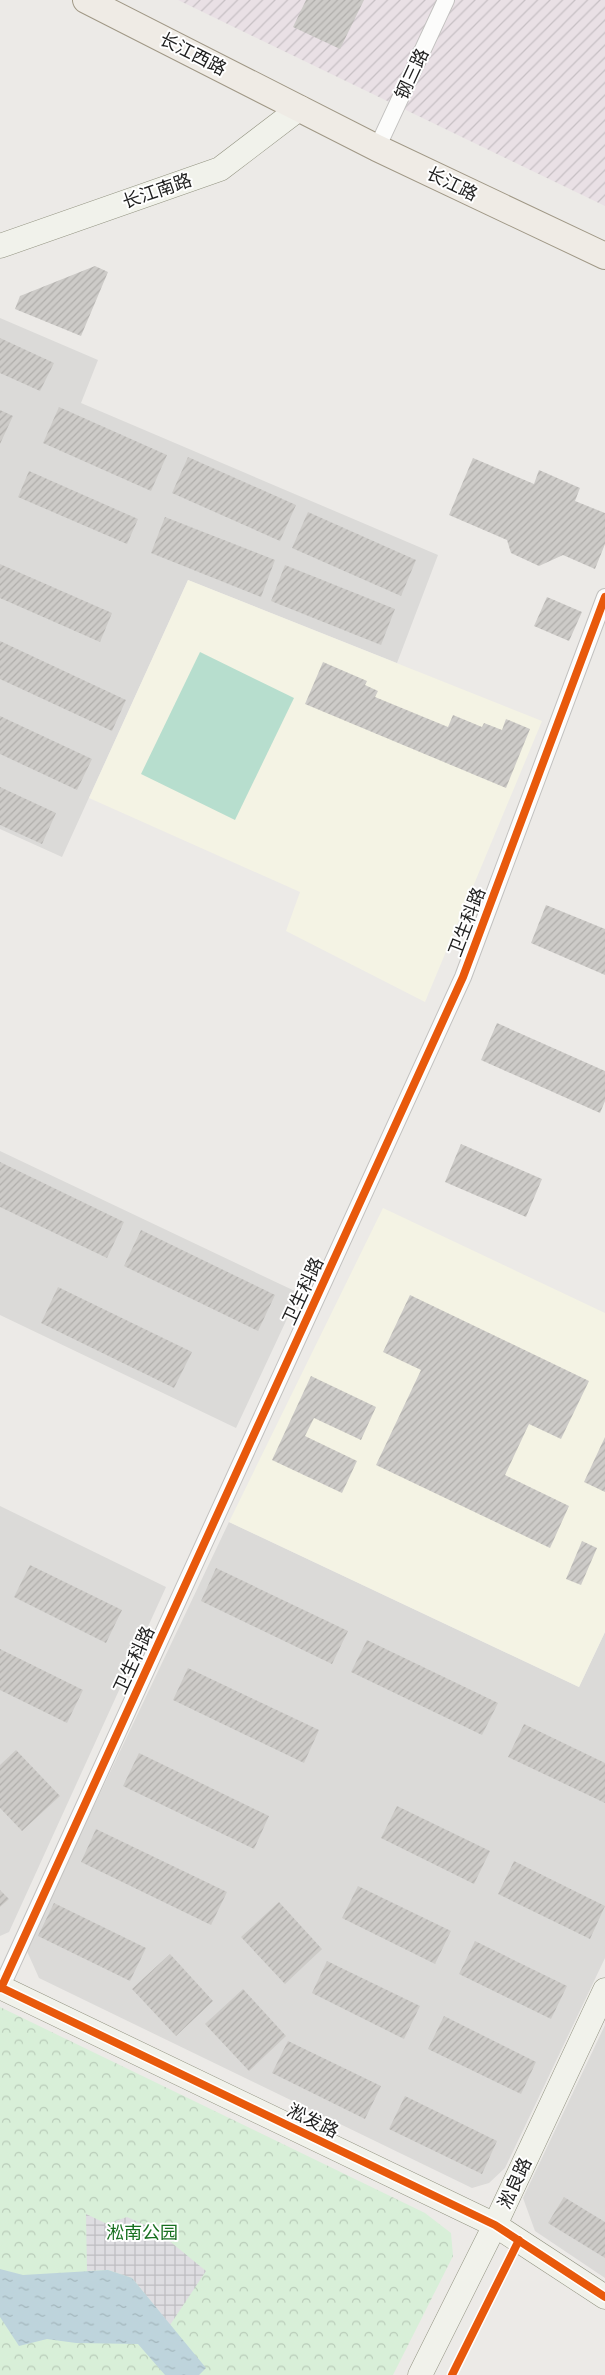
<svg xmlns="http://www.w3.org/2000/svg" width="605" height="2375" font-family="Overpass,'Noto Sans SC',sans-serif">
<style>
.residential{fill:#dbdad8}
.industrial{fill:url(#industrial-furrows)}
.education{fill:#f4f3e4}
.park{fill:url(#park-crowns)}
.pitch{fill:#b7dece}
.plaza{fill:url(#plaza-grid)}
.water{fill:url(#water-ripples)}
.building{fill:url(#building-hatch)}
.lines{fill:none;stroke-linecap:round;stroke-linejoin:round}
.street-casing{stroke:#c2c1bf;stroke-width:18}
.secondary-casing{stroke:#929381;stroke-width:25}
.primary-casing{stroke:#a09886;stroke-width:28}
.street{stroke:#fcfcfb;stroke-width:16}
.secondary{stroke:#f1f2eb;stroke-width:24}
.primary{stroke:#efebe5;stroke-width:26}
.cycleway-casing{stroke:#fff;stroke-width:11}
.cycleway{stroke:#e8590c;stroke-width:8}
.labels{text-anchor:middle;stroke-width:4;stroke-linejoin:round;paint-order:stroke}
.street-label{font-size:18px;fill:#1e1e1e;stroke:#fff}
.park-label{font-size:18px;fill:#187021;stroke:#fff}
</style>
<defs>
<pattern id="industrial-furrows" width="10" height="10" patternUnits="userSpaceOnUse" patternTransform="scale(1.25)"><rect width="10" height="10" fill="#e9e0e5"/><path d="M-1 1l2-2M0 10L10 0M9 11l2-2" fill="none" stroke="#c7c0c4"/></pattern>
<pattern id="park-crowns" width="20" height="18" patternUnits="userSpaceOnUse" patternTransform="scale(1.25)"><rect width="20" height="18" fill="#d8efd8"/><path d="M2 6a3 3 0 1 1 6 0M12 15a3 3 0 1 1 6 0" fill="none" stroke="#b9ccb9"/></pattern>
<pattern id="plaza-grid" width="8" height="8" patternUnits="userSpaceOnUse" patternTransform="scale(1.25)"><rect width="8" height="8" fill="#dedde1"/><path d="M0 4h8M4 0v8" fill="none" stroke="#bebdc1"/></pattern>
<pattern id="water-ripples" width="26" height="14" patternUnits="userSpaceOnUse" patternTransform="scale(1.25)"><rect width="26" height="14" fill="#bed4dc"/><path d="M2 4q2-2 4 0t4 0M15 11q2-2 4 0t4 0" fill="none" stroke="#a3b6bc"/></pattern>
<pattern id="building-hatch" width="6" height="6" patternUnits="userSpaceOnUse" patternTransform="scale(1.25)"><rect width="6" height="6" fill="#cdcbc8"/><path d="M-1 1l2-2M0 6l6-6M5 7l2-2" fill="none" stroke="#b0aeab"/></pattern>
</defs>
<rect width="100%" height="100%" fill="#eceae7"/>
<!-- residential -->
<path class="residential" d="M0,318l98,42 -17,43 357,152 -41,108 -209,-83 -126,277 -62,-28z
M0,1151l299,142 -63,135 -236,-113z
M0,1506l166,81 -157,345 -9,4z
M229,1522l350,165 26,-55v326l-100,210 -16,15 -17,5 -433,-210 -13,-29z
M605,2025v253l-70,-47 -12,-33z"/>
<!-- industrial -->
<path class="industrial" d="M178,0h427v206z"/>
<!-- education -->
<path class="education" d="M188,580l354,141 -117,281 -139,-71 14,-39 -211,-94z
M383,1208l222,105v319l-26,55 -350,-165z"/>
<!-- park -->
<path class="park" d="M0,2007l425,206 26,20 2,23 -60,119h-393z"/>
<!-- pitch -->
<path class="pitch" d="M200,652l94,46 -59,122 -94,-46z"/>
<!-- plaza -->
<path class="plaza" d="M86,2214l21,10 20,-7 29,13 50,41 -36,54 -38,-47 -24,-8 -21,1z"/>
<!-- water -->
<path class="water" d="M0,2269l23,6 85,-5 24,8 74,90 -7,7h-34l-27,-31 -62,-1 -29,-4 -28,7 -19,-29z"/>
<!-- building -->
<path class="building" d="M306,0h58l-24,49 -47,-22z
M95,266l13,6 -27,64 -66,-27 5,-13z
M0,338l54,25 -14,28 -40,-18z
M59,407l108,48 -16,36 -108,-48z
M0,410l13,6 -13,28z
M188,457l108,48 -16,36 -108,-48z
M473,458l61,26 5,-14 41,18 -5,13 30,12v31l-10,25 -32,-14 -24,11 -28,-13 -4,-13 -58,-25z
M29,471l109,48 -11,25 -109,-47z
M308,512l108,48 -15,36 -109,-48z
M165,517l110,43 -14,37 -110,-44z
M0,564l112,49 -12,29 -100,-44z
M285,565l110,44 -14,36 -110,-44z
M547,597l35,15 -13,29 -35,-15z
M0,641l126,59 -14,31 -112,-52z
M323,662l44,19 -2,4 13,6 -3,6 73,30 5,-12 29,12 2,-4 18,7 4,-11 24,10 -24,59 -201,-84z
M0,716l92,43 -15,31 -77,-36z
M0,787l56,26 -14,31 -42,-19z
M546,905l59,24v46l-74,-32z
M497,1023l108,48v30l-5,12 -119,-53z
M461,1144l81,35 -16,38 -81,-35z
M0,1162l124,60 -17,36 -107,-51z
M141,1230l134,65 -17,36 -134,-65z
M58,1287l134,65 -18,36 -133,-65z
M410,1295l179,86 -28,58 -32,-15 -24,51 64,31 -19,42 -174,-83 45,-95 -38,-18z
M311,1376l65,31 -15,33 -47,-22 -9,18 52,25 -15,32 -70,-33z
M605,1437v55l-21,-10z
M582,1541l15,7 -16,37 -15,-6z
M30,1565l92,45 -16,33 -92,-46z
M216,1568l132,63 -16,33 -131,-63z
M367,1640l131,63 -16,32 -131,-63z
M0,1649l83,41 -16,33 -67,-33z
M188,1668l131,62 -15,33 -131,-63z
M524,1724l81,39v40l-97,-46z
M16,1750l44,46 -38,35 -22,-23v-43z
M139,1753l130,63 -15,33 -131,-63z
M397,1806l93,45 -16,33 -93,-46z
M96,1829l131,63 -16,33 -130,-63z
M514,1861l91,45 -15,33 -92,-45z
M358,1886l93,45 -16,33 -93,-46z
M0,1890l9,9 -9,8z
M279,1902l43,47 -37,35 -44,-47z
M54,1903l92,45 -16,33 -92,-45z
M475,1941l92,45 -16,33 -92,-45z
M170,1954l43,47 -37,35 -44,-47z
M327,1961l93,45 -16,33 -92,-46z
M243,1989l43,47 -37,35 -44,-47z
M444,2016l92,46 -15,32 -93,-45z
M288,2041l93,45 -16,33 -93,-46z
M405,2096l92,45 -15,33 -93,-45z
M564,2197l41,25v36l-57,-35z"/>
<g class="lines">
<defs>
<path id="street" d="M377,148l69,-148
M1,1988l462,-1011 142,-380"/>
<path id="secondary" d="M0,246l220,-77 80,-61
M0,1987l495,238 110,72
M420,2375l75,-150 110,-235"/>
<path id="primary" d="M86,0l291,148 228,108"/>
</defs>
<!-- street casing -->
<use href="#street" class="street-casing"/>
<!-- secondary casing -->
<use href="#secondary" class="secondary-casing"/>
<!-- primary casing -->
<use href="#primary" class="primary-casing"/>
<!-- street -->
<use href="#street" class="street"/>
<!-- secondary -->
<use href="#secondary" class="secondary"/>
<!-- primary -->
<use href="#primary" class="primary"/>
<defs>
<path id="cycleway" d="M0,1987l495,238 110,72
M1,1988l462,-1011 142,-380
M452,2375l67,-135"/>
</defs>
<!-- cycleway casing -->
<use href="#cycleway" class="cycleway-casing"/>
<!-- cycleway -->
<use href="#cycleway" class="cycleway"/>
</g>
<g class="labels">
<!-- street labels -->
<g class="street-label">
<text transform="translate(193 54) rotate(27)" y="6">长江西路</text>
<text transform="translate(412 74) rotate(-65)" y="6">钢三路</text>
<text transform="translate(452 184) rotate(26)" y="6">长江路</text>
<text transform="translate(157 191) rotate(-19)" y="6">长江南路</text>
<text transform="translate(467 922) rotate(-69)" y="6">卫生科路</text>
<text transform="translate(303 1291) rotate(-65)" y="6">卫生科路</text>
<text transform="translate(134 1660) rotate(-65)" y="6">卫生科路</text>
<text transform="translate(313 2121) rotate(26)" y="6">淞发路</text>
<text transform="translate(515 2183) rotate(-65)" y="6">淞良路</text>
</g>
<!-- park labels -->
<g class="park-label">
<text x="142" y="2239">淞南公园</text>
</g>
</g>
</svg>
